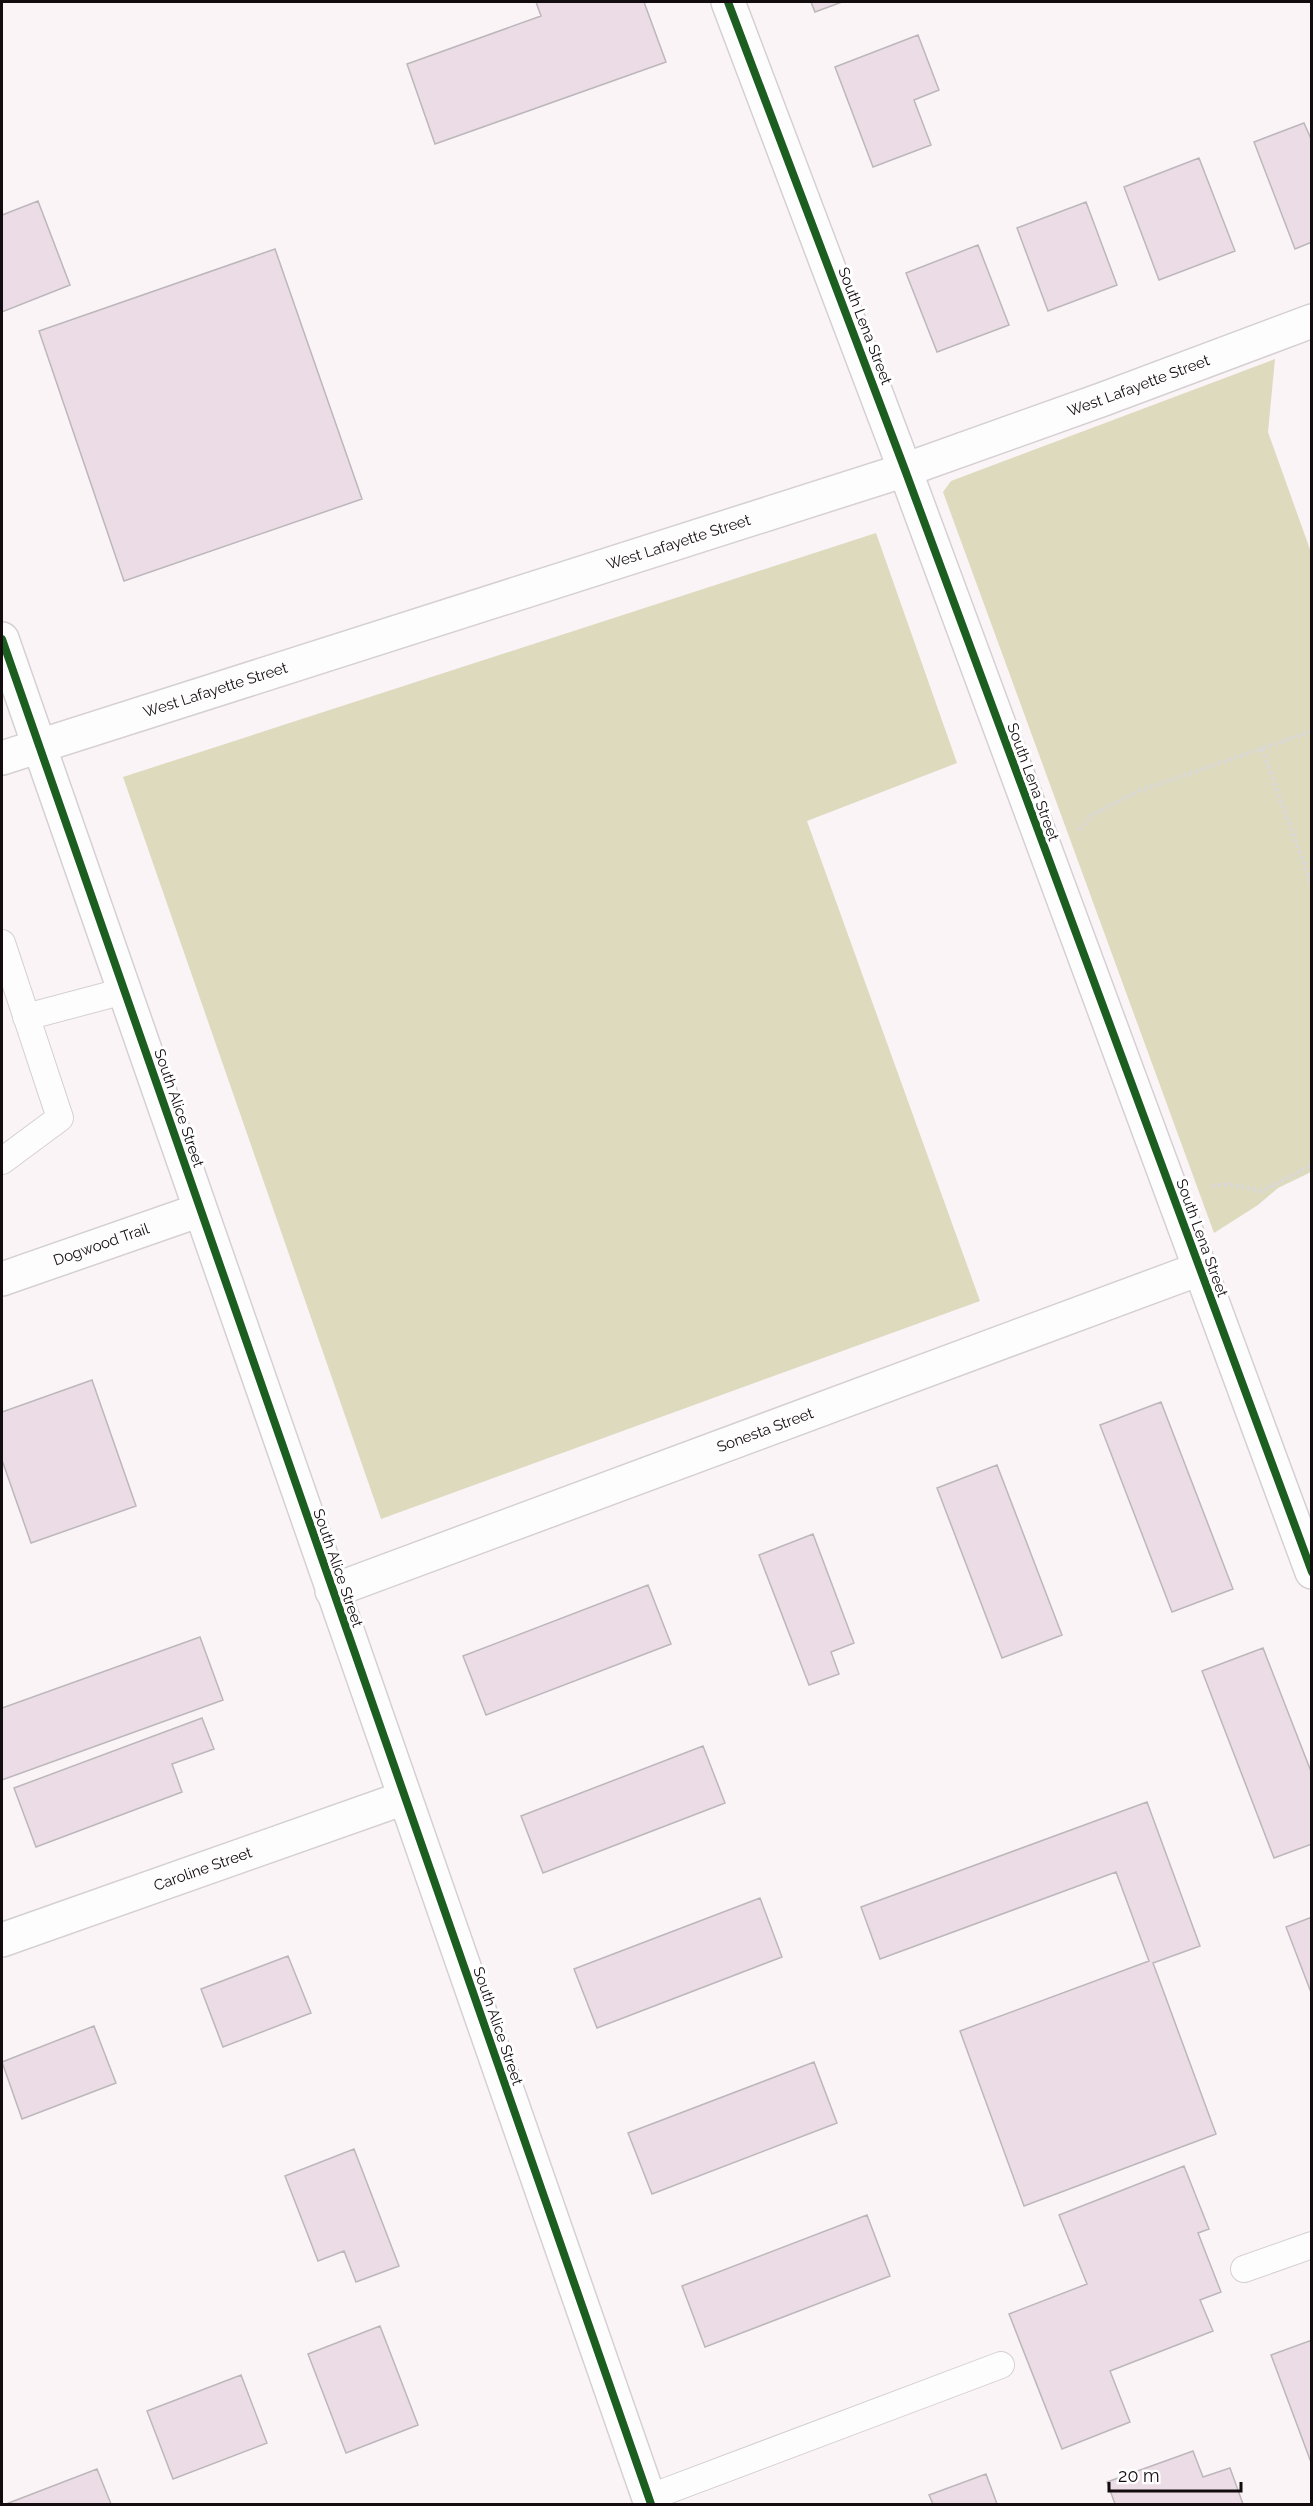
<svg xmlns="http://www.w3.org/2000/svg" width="1313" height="2506" font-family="Raleway,sans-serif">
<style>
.green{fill:#dddabe}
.building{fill:#ebdce5;stroke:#bcb7ba;stroke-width:1.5}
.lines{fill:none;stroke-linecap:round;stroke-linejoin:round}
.service-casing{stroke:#d5d0d3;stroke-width:28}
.minor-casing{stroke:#d5d0d3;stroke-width:36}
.tertiary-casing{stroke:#d5d0d3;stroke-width:36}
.path{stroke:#dbd8d9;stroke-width:4;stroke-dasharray:3 3;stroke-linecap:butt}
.service{stroke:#fefdfe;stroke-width:26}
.minor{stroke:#fefdfe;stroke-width:33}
.tertiary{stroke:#fefdfe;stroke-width:33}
.cycleway-casing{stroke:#fff;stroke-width:11}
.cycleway{stroke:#1b5e20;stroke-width:8}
.labels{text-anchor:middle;stroke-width:6;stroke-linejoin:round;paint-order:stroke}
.street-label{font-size:15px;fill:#120c0f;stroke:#fff}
</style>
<rect width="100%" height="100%" fill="#faf4f7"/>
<!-- green -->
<path class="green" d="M1275,359l-7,73 44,123 -1,617 -33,16 -20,17 -44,28 -271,-741 8,-11z
M876,533l81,230 -150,58 173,480 -599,218 -258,-742z"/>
<!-- building -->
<path class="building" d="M536,2h108l22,60 -231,82 -28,-80 134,-48z
M811,2h31l-27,10z
M918,35l21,55 -25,10 17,45 -58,22 -38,-100z
M1304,123l8,18v101l-17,7 -41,-107z
M1199,158l36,93 -76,29 -35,-93z
M38,201l32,84 -68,27v-97z
M1086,202l31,83 -69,26 -31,-83z
M978,245l31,80 -72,27 -31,-79z
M275,249l87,250 -238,82 -85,-250z
M92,1380l44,126 -105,37 -29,-83v-48z
M1161,1402l72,187 -61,23 -72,-187z
M997,1465l65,170 -60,23 -65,-170z
M813,1534l41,109 -23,9 8,22 -30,11 -50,-130z
M648,1585l23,59 -185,71 -23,-59z
M200,1637l23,63 -221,80v-72z
M1263,1648l49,126v70l-38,14 -72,-187z
M202,1718l12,31 -42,15 10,28 -146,55 -22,-59z
M703,1746l22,57 -182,70 -22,-57z
M1147,1802l53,144 -47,17 63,171 -192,72 -64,-175 189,-70 -33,-89 -236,87 -19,-52z
M760,1898l22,59 -185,71 -23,-59z
M1312,1917v78l-26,-68z
M288,1956l23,57 -88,34 -22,-58z
M94,2026l22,57 -94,36 -20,-57z
M814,2062l23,61 -185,71 -24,-61z
M354,2149l45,117 -43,16 -12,-31 -26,10 -33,-85z
M1184,2166l25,63 -11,4 23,59 -21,8 13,31 -103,40 20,51 -68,27 -53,-135 78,-30 -28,-69z
M867,2215l23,61 -185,71 -23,-61z
M380,2326l38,99 -72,28 -38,-99z
M1312,2340v125l-41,-110z
M241,2375l26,68 -94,36 -26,-68z
M1193,2451l10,26 27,-9 13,36h-128l-8,-22z
M97,2469l14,35h-105z
M986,2474l11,30h-64l-4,-9z"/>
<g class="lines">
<defs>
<path id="service" d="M2,943l58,175 -58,43
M26,1017l98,-26
M1244,2269l68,-24
M648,2498l353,-133"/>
<g id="minor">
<path d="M728,2l177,468 407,1102"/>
<path d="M2,639l649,1865"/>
<path id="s1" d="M2,1279l198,-69"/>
<path id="s2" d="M332,1591l867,-322"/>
<path id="s3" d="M2,1940l402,-142"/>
</g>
<g id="tertiary">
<path id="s4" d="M2,758l903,-288 196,-70 211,-79"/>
</g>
</defs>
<!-- service casing -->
<use href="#service" class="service-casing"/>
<!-- minor casing -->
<use href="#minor" class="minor-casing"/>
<!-- tertiary casing -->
<use href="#tertiary" class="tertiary-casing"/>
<!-- path -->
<path class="path" d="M1262,749l50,137
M1079,830l13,-15 47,-24 173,-60
M1212,1186l16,-2 34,7 50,-26"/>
<!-- service -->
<use href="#service" class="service"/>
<!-- minor -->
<use href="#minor" class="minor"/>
<!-- tertiary -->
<use href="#tertiary" class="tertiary"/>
<defs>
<path id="cycleway" d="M728,2l177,468 407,1102
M2,639l649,1865"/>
</defs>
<!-- cycleway casing -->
<use href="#cycleway" class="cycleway-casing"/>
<!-- cycleway -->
<use href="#cycleway" class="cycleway"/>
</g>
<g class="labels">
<!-- street labels -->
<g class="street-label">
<text transform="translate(865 326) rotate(69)" y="5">South Lena Street</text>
<text dy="5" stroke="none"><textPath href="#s4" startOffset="1196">West Lafayette Street</textPath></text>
<text dy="5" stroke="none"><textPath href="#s4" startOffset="710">West Lafayette Street</textPath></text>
<text dy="5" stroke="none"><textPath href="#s4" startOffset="224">West Lafayette Street</textPath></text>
<text transform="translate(1033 782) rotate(70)" y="5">South Lena Street</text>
<text transform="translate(179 1108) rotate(71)" y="5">South Alice Street</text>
<text transform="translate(1202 1238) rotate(70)" y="5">South Lena Street</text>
<text dy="5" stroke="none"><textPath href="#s1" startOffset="105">Dogwood Trail</textPath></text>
<text dy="5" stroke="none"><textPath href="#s2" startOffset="462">Sonesta Street</textPath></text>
<text transform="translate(338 1568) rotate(71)" y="5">South Alice Street</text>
<text dy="5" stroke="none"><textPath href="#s3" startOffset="213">Caroline Street</textPath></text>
<text transform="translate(498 2026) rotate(71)" y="5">South Alice Street</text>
</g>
</g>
<!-- border -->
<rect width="1313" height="2506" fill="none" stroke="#120c0f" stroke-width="6"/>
<!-- scale -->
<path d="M1109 2482v9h132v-9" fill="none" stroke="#120c0f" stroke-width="3"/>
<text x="1118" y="2482" font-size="18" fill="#120c0f" stroke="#ffffff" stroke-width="4.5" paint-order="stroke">20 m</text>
</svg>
